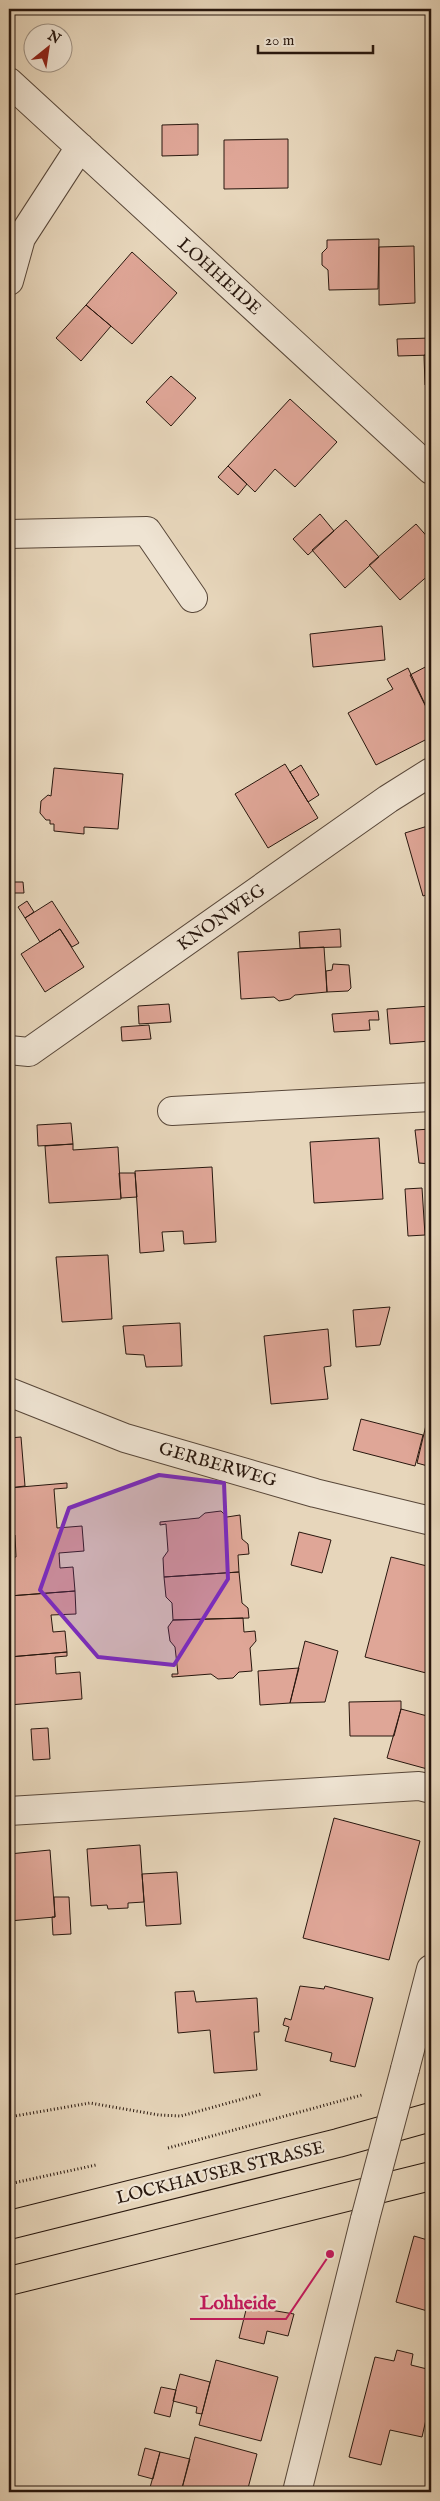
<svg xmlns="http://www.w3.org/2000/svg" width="440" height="2501" font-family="'IM FELL English',serif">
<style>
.building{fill:#dfa697;stroke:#28170e}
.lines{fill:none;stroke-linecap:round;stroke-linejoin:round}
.minor-casing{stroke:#584739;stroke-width:30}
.major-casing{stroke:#28170e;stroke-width:30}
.path{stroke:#28170e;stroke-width:3;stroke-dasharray:1 2.5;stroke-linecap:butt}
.minor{stroke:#efe4d3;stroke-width:28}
.major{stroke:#e7d6bb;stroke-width:28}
.minor-bridge-casing{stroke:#584739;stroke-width:30;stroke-linecap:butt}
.minor-bridge{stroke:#efe4d3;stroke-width:28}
.marked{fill:#7b2cbf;fill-opacity:0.2;stroke:#7b2cbf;stroke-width:4;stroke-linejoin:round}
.labels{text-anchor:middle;stroke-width:4.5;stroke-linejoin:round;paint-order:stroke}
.street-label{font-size:18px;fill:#28170e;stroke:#efe4d3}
.leader{fill:none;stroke:#c2185b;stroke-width:2}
.callout-dot{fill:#c2185b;stroke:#efe4d3;stroke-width:2}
.callout-label{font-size:19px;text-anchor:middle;font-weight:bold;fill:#c2185b;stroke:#efe4d3;stroke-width:4.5;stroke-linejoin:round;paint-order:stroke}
</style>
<rect width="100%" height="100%" fill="#e7d6bb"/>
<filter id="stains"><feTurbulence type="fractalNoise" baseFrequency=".004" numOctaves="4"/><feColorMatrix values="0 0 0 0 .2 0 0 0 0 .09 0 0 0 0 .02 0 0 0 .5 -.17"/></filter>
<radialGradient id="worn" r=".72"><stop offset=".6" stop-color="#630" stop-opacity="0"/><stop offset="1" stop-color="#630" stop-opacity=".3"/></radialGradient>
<!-- building -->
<path class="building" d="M46,9h21l-21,3z
M198,124v31l-36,1v-31z
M288,139v49l-64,1v-49z
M379,239l-1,50 -49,1 -1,-20 -6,-5v-12l5,-5v-8z
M414,246l1,57 -36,2v-58z
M132,252l45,41 -45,51 -46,-39z
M86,305l25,21 -30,35 -25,-23z
M431,338v17l-33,1 -1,-17z
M424,355h7v30h-6z
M171,376l25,22 -25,28 -25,-24z
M290,399l47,43 -42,45 -20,-18 -20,23 -27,-26z
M228,466l19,18 -9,11 -20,-18z
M320,514l14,17 -26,24 -15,-16z
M346,520l33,37 -34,31 -33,-38z
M416,524l15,17v32l-31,27 -31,-35z
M382,626l3,34 -72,7 -3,-33z
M431,664v53l-21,-42z
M408,668l23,49v20l-55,28 -28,-52 45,-24 -6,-10z
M285,764l33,54 -50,30 -33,-54z
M301,765l18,30 -11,7 -18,-30z
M54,768l69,6 -5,55 -34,-2v7l-30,-3v-7h-4v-4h-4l-6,-7 1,-12 7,-6 3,1z
M431,825v68l-8,3 -18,-63z
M9,882h14l1,11h-10v5h-5z
M27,901l7,11 -9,6 -7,-11z
M52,901l27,42 -7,4 -12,-18 -20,13 -15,-24z
M60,929l24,38 -39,25 -24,-38z
M340,929l1,18 -41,1 -1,-16z
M324,947l3,45 -32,3 -5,4 -11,2 -5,-4 -33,2 -3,-47z
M333,964l16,1 2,23 -3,3 -21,1 -1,-21 6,-1z
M169,1004l2,18 -32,2 -1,-18z
M431,1006v35l-41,3 -3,-35z
M378,1011l1,9h-10l1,10 -36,2 -2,-18z
M149,1025l2,14 -29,2 -1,-14z
M71,1123l2,21 -35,2 -1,-21z
M431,1129v35l-12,-1 -4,-33z
M379,1138l4,61 -69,4 -4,-61z
M73,1144v6l45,-3 3,52 -72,4 -4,-57z
M212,1167l4,75 -32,2 -1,-13 -21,1 2,19 -24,2 -5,-82z
M119,1173h16l2,24 -16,1z
M422,1188l3,47 -17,1 -3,-47z
M108,1255l4,64 -50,3 -6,-65z
M390,1307l-10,38 -24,2 -3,-37z
M180,1323l2,43 -36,1 -2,-12 -18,-1 -3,-28z
M328,1329l3,37 -7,1 4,32 -57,5 -7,-68z
M431,1404v63l-14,-4z
M361,1419l62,16 -8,31 -62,-16z
M21,1437l4,49 -16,2v-50z
M67,1483v5l-13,1 3,39 25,-2 2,25 -25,2 1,15 13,-1 2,24 -66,5v-38l7,-1 -1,-22 -6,1v-48z
M221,1511l6,6 13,-2 2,24 6,5 1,10 -11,1 1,17 -75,5 -1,-19 5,-7 -2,-27 -6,1v-3l39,-4 6,-5z
M299,1532l32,8 -9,33 -31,-8z
M391,1557l40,10 -1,107 -65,-17z
M239,1572l3,31 6,5 1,10 -76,2 -1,-17 -6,-6 -2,-20z
M75,1591l1,23 -25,1 2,17 12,-1 2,21 -58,5v-61z
M243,1618l1,14 11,-1 1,10 -6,7 2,23 -13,1 -6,6 -15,1 -7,-5 -39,3v-3h6l-3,-27 -5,-6 -2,-14 5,-7z
M305,1641l33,10 -13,51 -35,1z
M67,1652v4l-12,1 1,17 24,-2 2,27 -73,6v-23h4l-2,-23h-2v-2z
M299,1668l-9,35 -30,2 -2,-34z
M401,1701v8l-7,27h-44l-1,-34z
M401,1709l30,8v53l-44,-12z
M48,1728l2,31 -17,1 -2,-31z
M334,1818l86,23 -31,119 -86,-22z
M140,1845l4,57 -16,1v5l-20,1 -1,-4 -16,1 -4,-57z
M50,1850l5,67 -46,4v-67z
M177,1872l4,52 -35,2 -4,-52z
M54,1897h15l2,37 -18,1 -1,-18h3z
M300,1986l24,3 1,-3 48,12 -18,69 -25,-6 2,-8 -47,-12 4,-14 -6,-2 2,-7 6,2z
M194,1991l2,11 61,-4 2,34h-5l3,38 -43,3 -4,-43 -32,3 -3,-41z
M414,2236l17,5v71l-35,-10z
M247,2306l47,8 -6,22 -21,-5 -3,13 -25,-6z
M397,2350l16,4 -2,11 20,5v28l-9,39 -32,-7 -9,35 -32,-8 26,-100 19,4z
M216,2360l62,17 -17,64 -62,-16z
M180,2374l30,8 -8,32 -6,-1 1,-6 -24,-6z
M161,2387l15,3 -6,27 -16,-4z
M195,2437l62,17 -10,38h-66z
M145,2448l15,4 -7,27 -15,-4z
M160,2452l30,7 -9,33 -32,-1z"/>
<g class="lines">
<defs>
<path id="minor" d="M9,82l422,388
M9,281l12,-43 59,-91
M9,534l138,-3 46,67
M9,1050l20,2 359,-253 43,-27
M172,1111l259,-14
M9,1392l116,46 190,55 116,28
M9,1811l410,-25 12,3
M405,2069l26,-100
M297,2492l68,-273"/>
<path id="major" d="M9,2225l329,-82 93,-26
M9,2281l422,-105"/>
</defs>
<!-- minor casing -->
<use href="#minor" class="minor-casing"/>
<!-- major casing -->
<use href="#major" class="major-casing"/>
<!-- path -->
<path class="path" d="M9,2117l81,-14 69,12 22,1 80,-22
M168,2148l194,-53
M9,2184l87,-19"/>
<!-- minor -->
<use href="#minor" class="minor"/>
<!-- major -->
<use href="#major" class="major"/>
<defs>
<path id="minor-bridge" d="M365,2219l40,-150"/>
</defs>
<!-- minor-bridge casing -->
<use href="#minor-bridge" class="minor-bridge-casing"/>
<!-- minor-bridge -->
<use href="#minor-bridge" class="minor-bridge"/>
</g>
<!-- marked area -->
<path class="marked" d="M159,1475l65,8 4,96 -54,86 -76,-8 -58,-67 29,-82z"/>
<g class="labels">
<!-- street labels -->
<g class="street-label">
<text transform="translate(220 276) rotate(42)" y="6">LOHHEIDE</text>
<text transform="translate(221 917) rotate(-35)" y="6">KNONWEG</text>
<text transform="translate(218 1464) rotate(16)" y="6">GERBERWEG</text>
<text transform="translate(220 2172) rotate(-14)" y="6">LOCKHAUSER STRASSE</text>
</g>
</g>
<!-- callouts -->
<path class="leader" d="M330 2254L286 2319H190"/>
<circle class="callout-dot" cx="330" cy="2254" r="5"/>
<g class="callout-label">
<text x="238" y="2309">Lohheide</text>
</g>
<!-- margin -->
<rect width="440" height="2501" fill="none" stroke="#e7d6bb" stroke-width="30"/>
<rect x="10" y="10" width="420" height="2481" fill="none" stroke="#28170e" stroke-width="2.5"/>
<rect x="15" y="15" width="410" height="2471" fill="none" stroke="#28170e"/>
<!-- north arrow -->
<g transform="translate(48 48) rotate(30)"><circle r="24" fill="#efe4d3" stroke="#9f9284"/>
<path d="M0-4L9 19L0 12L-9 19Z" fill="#8f2418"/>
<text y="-8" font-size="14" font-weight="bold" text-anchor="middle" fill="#28170e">N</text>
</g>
<!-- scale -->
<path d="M258 45v8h115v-8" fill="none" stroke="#28170e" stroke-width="2.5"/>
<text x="265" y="45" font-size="15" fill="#28170e" stroke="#efe4d3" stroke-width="4" paint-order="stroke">20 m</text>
<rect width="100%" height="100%" filter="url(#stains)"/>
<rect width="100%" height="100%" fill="url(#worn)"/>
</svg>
